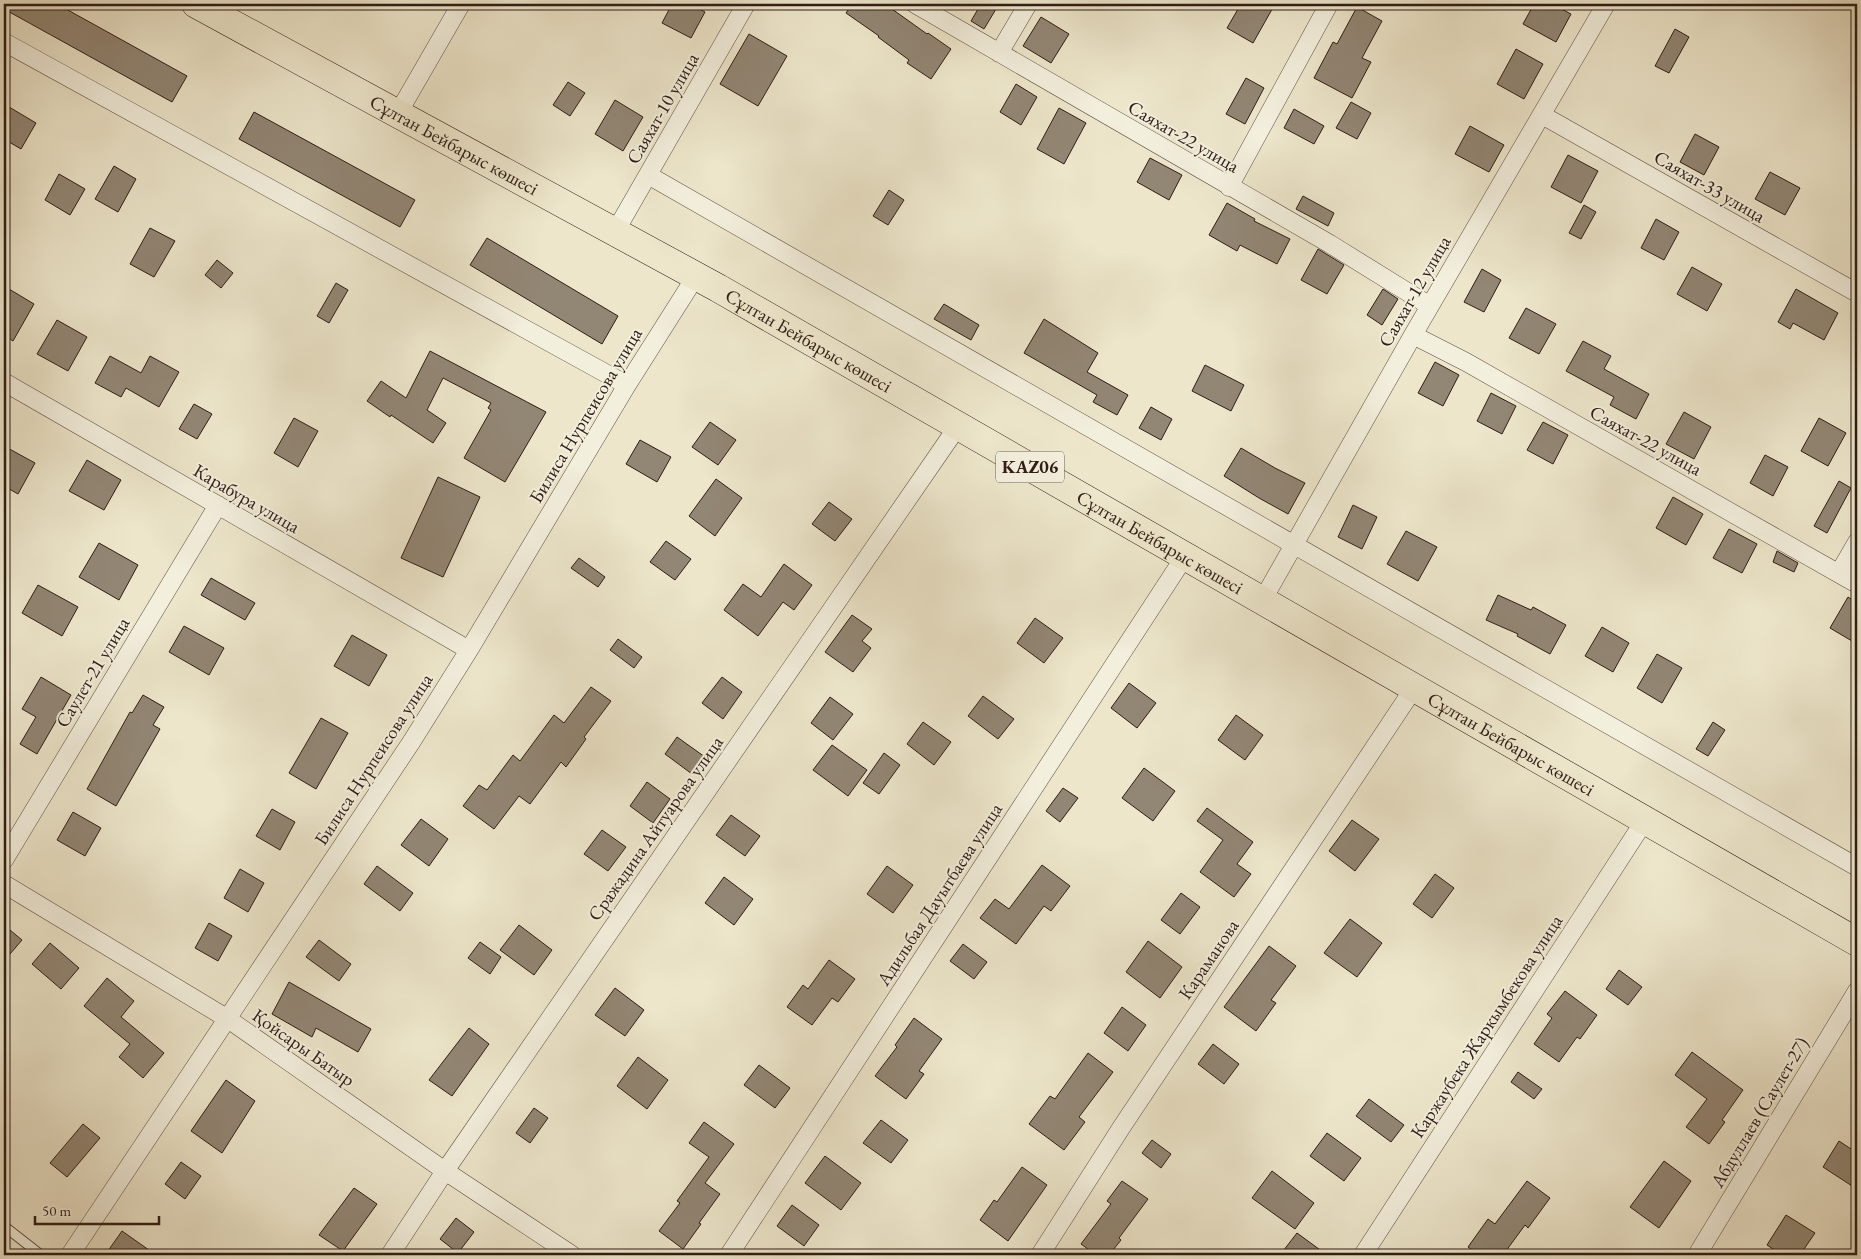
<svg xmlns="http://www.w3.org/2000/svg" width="1861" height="1259" font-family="'EB Garamond',serif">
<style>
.building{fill:#928674;stroke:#2f1d16}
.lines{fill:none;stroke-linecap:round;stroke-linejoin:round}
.lane-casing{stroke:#5e4f43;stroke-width:11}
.street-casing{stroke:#5e4f43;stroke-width:19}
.primary-casing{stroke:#2f1d16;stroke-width:29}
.lane{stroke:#f3efdd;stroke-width:9}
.street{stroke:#f3efdd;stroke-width:18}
.primary{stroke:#ede6cb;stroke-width:28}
.labels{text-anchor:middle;stroke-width:4;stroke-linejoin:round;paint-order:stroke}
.shield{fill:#f3efdd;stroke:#6a5c52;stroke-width:1}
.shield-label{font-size:18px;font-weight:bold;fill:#2f1d16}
.street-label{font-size:19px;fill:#2f1d16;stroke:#f3efdd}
</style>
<rect width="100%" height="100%" fill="#ede6cb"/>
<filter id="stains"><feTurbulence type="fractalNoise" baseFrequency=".004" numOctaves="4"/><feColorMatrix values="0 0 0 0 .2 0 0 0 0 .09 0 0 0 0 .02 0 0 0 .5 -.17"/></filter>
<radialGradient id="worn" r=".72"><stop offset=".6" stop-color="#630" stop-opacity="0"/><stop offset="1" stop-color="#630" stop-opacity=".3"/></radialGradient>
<!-- building -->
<path class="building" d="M4,4h53l130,72 -15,26 -168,-93z
M672,4h18l15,8 -14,26 -29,-15z
M852,4h33l42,30 1,-1 23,16 -20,30 -24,-16 2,-3 -31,-23 1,-1 -33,-23z
M981,4h18l-15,25 -13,-8z
M1241,4h34l-22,39 -26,-15z
M1534,4h18l19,10 -15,28 -33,-18z
M1357,7l25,14 -20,37 9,4 -19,36 -38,-20 19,-36 4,2z
M1041,17l28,17 -18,29 -28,-17z
M1675,29l14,8 -20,36 -14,-7z
M749,34l38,22 -29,50 -38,-22z
M1516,49l27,15 -19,35 -27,-15z
M1246,78l18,10 -19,36 -19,-10z
M568,82l17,11 -15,23 -17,-11z
M1016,84l21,13 -16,28 -21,-13z
M615,100l28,17 -20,34 -28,-17z
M1351,102l20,11 -14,26 -21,-11z
M4,104l32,19 -15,26 -17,-10z
M1059,108l27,15 -22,41 -27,-15z
M1294,109l30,17 -10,18 -30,-16z
M254,112l161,88 -15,27 -161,-88z
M1470,126l34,19 -15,27 -34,-18z
M1695,134l24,13 -15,28 -24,-13z
M1568,155l30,16 -17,32 -30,-16z
M1150,158l32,17 -13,25 -32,-18z
M114,166l22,13 -18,33 -23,-13z
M1770,172l30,16 -15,27 -30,-16z
M59,174l26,15 -15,26 -25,-15z
M889,190l15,10 -16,25 -15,-9z
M1303,196l31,17 -6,13 -32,-17z
M1227,203l28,16 -1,2 36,18 -13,25 -37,-19 -3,6 -28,-16z
M1584,205l12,7 -15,27 -12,-6z
M1656,219l23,13 -15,28 -23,-12z
M150,228l25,13 -21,36 -24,-13z
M487,238l131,78 -16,28 -132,-79z
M1318,249l26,16 -17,29 -26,-14z
M217,260l16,13 -12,15 -16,-13z
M1692,267l30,17 -15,27 -30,-17z
M1482,269l19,11 -17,32 -20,-10z
M336,283l12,7 -19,33 -12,-7z
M4,286l30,18 -21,37 -9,-6z
M1383,289l15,10 -16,26 -15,-10z
M1796,289l42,24 -14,27 -31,-17 -3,6 -12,-7z
M944,304l35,21 -8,15 -37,-21z
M1526,308l30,16 -17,30 -30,-16z
M1044,319l54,34 -11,19 41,23 -11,20 -24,-13 4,-7 -73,-42z
M57,320l30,17 -19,34 -31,-17z
M1583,341l28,15 -7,13 45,25 -13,25 -26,-14 4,-8 -48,-26z
M430,351l116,61 -41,70 -41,-24 27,-48 -3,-2 3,-5 -48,-25 -16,32 19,13 -13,20 -42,-28 -1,2 -23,-16 14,-20 25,17z
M110,356l31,17 9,-17 29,16 -20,35 -33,-19 -5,9 -26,-14z
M1435,362l24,13 -16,31 -25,-13z
M1205,365l39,20 -13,26 -39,-20z
M1491,393l25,13 -14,28 -25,-13z
M194,404l18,10 -15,25 -18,-10z
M1151,407l21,12 -11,21 -22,-12z
M1684,412l27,15 -17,32 -28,-15z
M294,418l24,13 -20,36 -24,-14z
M1819,418l27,15 -18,33 -27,-15z
M710,422l26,18 -18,25 -26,-18z
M1543,422l25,13 -15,29 -26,-14z
M640,440l31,17 -14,25 -31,-18z
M4,446l31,17 -17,31 -14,-8z
M1241,448l34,20 30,15 -17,31 -29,-16 -35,-22z
M1765,455l23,12 -15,29 -23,-13z
M87,460l34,20 -17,30 -35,-19z
M438,477l42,20 -37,80 -42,-19z
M716,479l26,19 -27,38 -26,-20z
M1839,481l12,7 -24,45 -13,-7z
M1673,497l30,17 -17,31 -30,-17z
M829,502l23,17 -17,22 -23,-17z
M1353,505l24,12 -15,32 -24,-12z
M1729,529l28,15 -15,29 -29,-15z
M1406,531l31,16 -19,34 -31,-17z
M666,541l25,18 -16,21 -25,-18z
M99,543l39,22 -19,35 -40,-23z
M1777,551l21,12 -4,9 -21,-10z
M579,558l26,19 -7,10 -27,-19z
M784,564l28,21 -18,25 -11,-8 -25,34 -34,-26 19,-26 18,13z
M211,578l44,25 -10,17 -44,-25z
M38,585l40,22 -16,29 -40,-23z
M1498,595l33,15 2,-3 33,18 -16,29 -33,-18 1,-2 -32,-14z
M1848,597l9,6v41l-27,-16z
M852,615l20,14 -10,12 9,7 -18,24 -28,-20z
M1035,618l28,20 -19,25 -27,-20z
M184,626l40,22 -15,27 -40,-23z
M1602,627l27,16 -16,29 -28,-16z
M352,635l35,20 -18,31 -35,-20z
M618,639l24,18 -8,11 -24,-18z
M1657,654l25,14 -20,35 -25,-15z
M41,677l30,18 -34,59 -17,-10 16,-27 -14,-8z
M722,677l20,15 -19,27 -21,-16z
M1129,683l27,20 -19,25 -26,-20z
M591,687l20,14 -27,36 2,2 -20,28 -5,-5 -31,42 -11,-8 -25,33 -31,-23 16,-21 8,5 26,-35 7,6 34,-46 10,8z
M143,695l21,12 -11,18 7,4 -44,77 -29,-17 43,-77 2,1z
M983,696l31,23 -16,20 -30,-23z
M830,697l23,17 -20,26 -22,-17z
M1236,715l27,20 -18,25 -27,-20z
M321,718l27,15 -32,56 -27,-16z
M923,722l28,20 -17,23 -27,-21z
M1713,722l12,8 -17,26 -12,-7z
M677,737l28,20 -13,17 -27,-20z
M832,745l35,25 -19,26 -35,-26z
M884,753l16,12 -21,29 -16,-11z
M1144,768l31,23 -22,30 -31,-23z
M647,782l23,17 -17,24 -23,-17z
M1063,788l15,10 -18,24 -14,-11z
M1207,808l46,34 -16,22 14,10 -17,23 -34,-25 23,-32 -26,-19z
M272,809l23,13 -15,28 -24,-14z
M73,812l28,16 -16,28 -28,-16z
M731,815l29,21 -15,20 -29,-21z
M421,819l27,20 -19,27 -28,-21z
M1352,820l27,19 -24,32 -26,-20z
M602,830l24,17 -18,24 -24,-17z
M1042,865l28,21 -19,25 -7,-5 -28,38 -36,-26 15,-19 14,10z
M377,866l36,27 -13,18 -36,-27z
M887,866l26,19 -20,28 -26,-19z
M240,869l24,14 -16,29 -24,-14z
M1435,874l19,14 -22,30 -19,-14z
M724,877l29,22 -19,26 -29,-22z
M1181,893l19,14 -20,27 -19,-14z
M1350,919l32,24 -25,34 -33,-24z
M209,923l23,13 -14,25 -23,-13z
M4,925l18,15 -18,21z
M519,925l33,25 -18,25 -34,-25z
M319,940l32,24 -12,17 -33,-24z
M1148,941l34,26 -22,31 -34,-26z
M480,942l21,15 -11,17 -22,-16z
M50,943l29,25 -18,21 -29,-25z
M963,944l24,18 -13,17 -24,-18z
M1269,946l27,20 -25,34 5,3 -20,28 -32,-24z
M829,960l26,19 -17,23 -6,-4 -20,27 -25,-18 16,-22 5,4z
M1619,970l23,17 -14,18 -22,-16z
M107,978l27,23 -13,16 43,36 -21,25 -24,-21 11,-13 -46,-38z
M289,982l82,47 -13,23 -42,-24 -4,9 -40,-23z
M615,988l29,22 -19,26 -30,-21z
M1565,991l32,24 -17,24 -3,-2 -18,25 -25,-18 18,-26 -5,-4z
M1122,1007l24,18 -18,26 -24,-18z
M914,1018l28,21 -23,32 5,3 -18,25 -31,-23 22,-29 -2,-2z
M469,1028l20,16 -37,52 -23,-16z
M1213,1044l26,20 -15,20 -26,-20z
M1692,1052l51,38 -21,30 3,2 -16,22 -23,-17 21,-28 -32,-24z
M1088,1053l25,19 -34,45 6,5 -21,28 -35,-26 21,-28 5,3z
M638,1057l30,23 -21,29 -30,-23z
M759,1065l31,23 -15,20 -31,-23z
M1518,1072l24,17 -8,10 -23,-17z
M226,1080l29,21 -33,52 -31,-22z
M1369,1099l35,26 -13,17 -35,-26z
M534,1108l14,10 -18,25 -14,-10z
M881,1120l27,20 -17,23 -28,-20z
M704,1122l30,22 -29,39 15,11 -21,29 2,1 -18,25 -24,-18 21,-28 -3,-2 32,-44 -20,-14z
M83,1124l17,14 -33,39 -17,-14z
M1327,1133l34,25 -17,23 -34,-25z
M1152,1140l19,14 -10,14 -19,-15z
M1839,1141l18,12v8l-5,8 5,3v7l-5,7 -29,-19z
M825,1156l36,27 -20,27 -36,-27z
M1664,1161l27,20 -32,47 -29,-21z
M181,1162l20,14 -16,23 -20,-15z
M1022,1167l25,18 -39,56 -28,-21 14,-20 3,2z
M1272,1171l42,32 -19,26 -43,-31z
M1122,1181l26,18 -29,39 2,2 -12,15h-13l-15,-11 30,-40 -4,-3z
M1527,1181l23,17 -22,30 -3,-3 -22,30h-24l-11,-8 20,-28 7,5z
M354,1188l23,16 -34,47 -24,-16z
M792,1205l27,20 -15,21 -27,-20z
M1786,1215l29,18 -15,22h-18l-15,-10z
M456,1218l18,14 -16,21 -18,-14z
M122,1231l34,24h-51z
M1297,1233l30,22h-47z"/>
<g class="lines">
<defs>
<path id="lane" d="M4,1226l37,29"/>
<path id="street" d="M915,4l415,240 100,62
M4,42l623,343
M999,53l29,-49
M397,115l64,-111
M1542,115l315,178
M648,175l1209,692
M1229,187l100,-183
M615,232l131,-228
M1413,335l53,27 391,222
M4,382l465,268
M1839,573l18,-31
M1262,601l151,-266 193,-331
M4,860l214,-355
M4,884l224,135 217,152 127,84
M70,1255l342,-514 57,-91 158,-265 69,-109
M390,1255l55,-84 513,-745
M729,1255l456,-699
M1040,1255l81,-127 293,-440
M1363,1255l282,-435
M1697,1255l160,-264"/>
<g id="primary">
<path id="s1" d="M196,4l522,284 1139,654"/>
</g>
</defs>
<!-- lane casing -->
<use href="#lane" class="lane-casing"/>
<!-- street casing -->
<use href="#street" class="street-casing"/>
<!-- primary casing -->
<use href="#primary" class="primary-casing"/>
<!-- lane -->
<use href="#lane" class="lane"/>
<!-- street -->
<use href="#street" class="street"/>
<!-- primary -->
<use href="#primary" class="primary"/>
</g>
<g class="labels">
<!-- shield labels -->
<rect class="shield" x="996" y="451.5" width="68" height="31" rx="4"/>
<g class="shield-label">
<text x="1030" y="473">KAZ06</text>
</g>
<!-- street labels -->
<g class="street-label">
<text transform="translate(662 108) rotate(-60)" y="7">Саяхат-10 улица</text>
<text transform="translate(1184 136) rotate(30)" y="7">Саяхат-22 улица</text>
<text dy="7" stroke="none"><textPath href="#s1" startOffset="294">Сұлтан Бейбарыс көшесі</textPath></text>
<text transform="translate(1710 186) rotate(30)" y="7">Саяхат-33 улица</text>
<text transform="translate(1414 291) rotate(-60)" y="7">Саяхат-12 улица</text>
<text dy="7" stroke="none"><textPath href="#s1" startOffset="699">Сұлтан Бейбарыс көшесі</textPath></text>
<text transform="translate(585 415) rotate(-59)" y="7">Билиса Нурпеисова улица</text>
<text transform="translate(1646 440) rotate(29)" y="7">Саяхат-22 улица</text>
<text transform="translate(247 498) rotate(30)" y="7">Карабура улица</text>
<text dy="7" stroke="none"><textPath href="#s1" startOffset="1104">Сұлтан Бейбарыс көшесі</textPath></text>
<text transform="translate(92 672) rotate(-59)" y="7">Саулет-21 улица</text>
<text dy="7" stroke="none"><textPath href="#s1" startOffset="1509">Сұлтан Бейбарыс көшесі</textPath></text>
<text transform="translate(373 759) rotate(-57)" y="7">Билиса Нурпеисова улица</text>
<text transform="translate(655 828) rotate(-55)" y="7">Сражадина Айтуарова улица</text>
<text transform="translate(939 894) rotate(-57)" y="7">Адильбая Дауытбаева улица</text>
<text transform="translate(1208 959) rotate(-56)" y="7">Караманова</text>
<text transform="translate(1486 1026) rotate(-57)" y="7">Каржаубека Жаркымбекова улица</text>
<text transform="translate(304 1047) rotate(35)" y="7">Қойсары Батыр</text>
<text transform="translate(1759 1112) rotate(-59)" y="7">Абдуллаев (Саулет-27)</text>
</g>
</g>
<!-- margin -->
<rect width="1861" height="1259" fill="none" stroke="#ede6cb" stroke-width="20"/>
<rect x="5" y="5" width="1851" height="1249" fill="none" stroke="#2f1d16" stroke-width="2.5"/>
<rect x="10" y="10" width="1841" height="1239" fill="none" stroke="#2f1d16"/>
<!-- scale -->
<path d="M35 1216v8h124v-8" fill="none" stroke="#2f1d16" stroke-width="2.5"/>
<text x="42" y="1216" font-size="15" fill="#2f1d16" stroke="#f3efdd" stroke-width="4" paint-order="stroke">50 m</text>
<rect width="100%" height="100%" filter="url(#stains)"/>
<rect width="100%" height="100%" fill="url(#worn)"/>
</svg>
